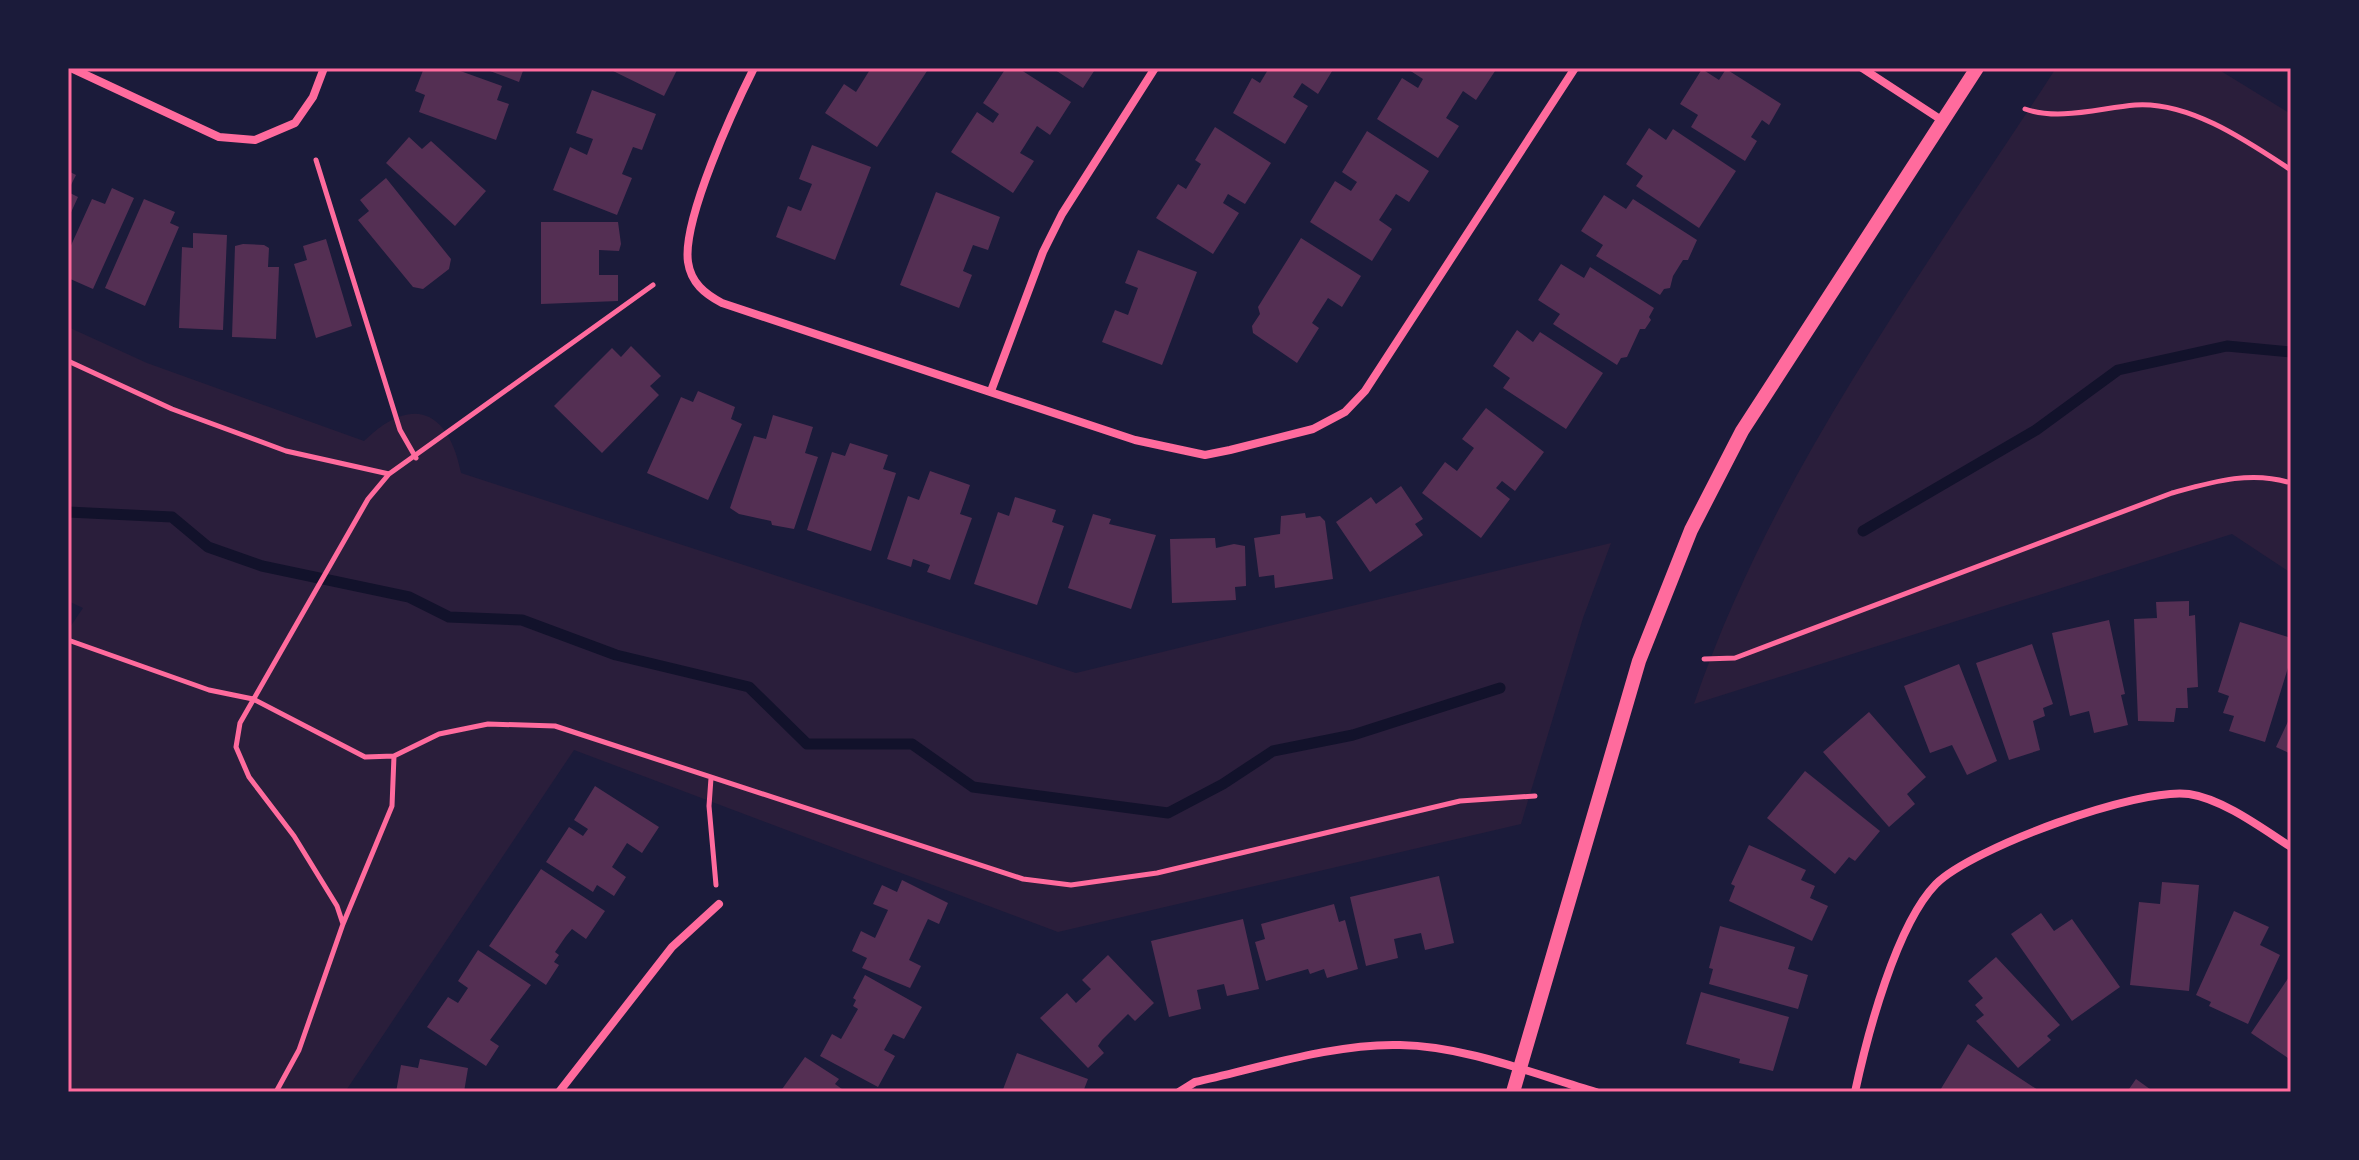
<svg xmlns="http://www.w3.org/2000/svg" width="2359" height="1160" font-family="Karla,sans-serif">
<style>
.green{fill:#2a1e3b}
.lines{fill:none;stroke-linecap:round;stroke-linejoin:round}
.stream{stroke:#12122b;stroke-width:11}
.building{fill:#542f53}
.path{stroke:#ff6b9d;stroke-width:5}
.minor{stroke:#ff6b9d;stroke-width:8}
.tertiary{stroke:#ff6b9d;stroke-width:14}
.neatline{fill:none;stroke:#ff6b9d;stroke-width:3}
</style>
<rect width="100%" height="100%" fill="#1b1b3a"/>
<!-- green -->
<path class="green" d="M2056,68h160l75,46v459l-59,-39 -538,170c79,-232 230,-432 362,-636z
M68,327l79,36 217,78c47,-46 84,-33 97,32l615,200 535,-130 -28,75 -62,206 -463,108 -484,-182 -229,342h-277v-462l15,-22 -15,-7z"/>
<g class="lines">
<!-- stream -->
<path class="stream" d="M68,512l104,5 36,30 54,19 147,31 40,20 73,3 94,35 133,32 58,57h105l61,43 195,26 55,-29 50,-33 80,-16 147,-47
M1863,531l173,-101 82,-60 109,-24 64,6"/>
</g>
<!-- building -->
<path class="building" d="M424,68h28l50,18 -5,14 12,4 -13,36 -77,-28 6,-17 -10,-4z
M482,68h42l-5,14z
M607,68h71l-14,28z
M871,68h58l-52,79 -52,-34 19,-29 12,8z
M1006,68h12l53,34 -21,33 -13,-9 -17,27 14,8 -21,32 -62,-41 26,-40 16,11 6,-9 -16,-11z
M1052,68h44l-13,20z
M1269,68h65l-16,26 -16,-11 -9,14 15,9 -23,38 -52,-31 19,-35 8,5z
M1406,68h91l-21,32 -13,-9 -17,27 13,8 -21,32 -61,-39 25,-41 16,10 5,-9z
M1702,69l17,11 7,-11 55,35 -12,21 -7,-5 -11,17 6,4 -12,20 -54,-34 7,-12 -18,-11z
M592,90l64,24 -14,36 -9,-3 -11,27 10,4 -15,37 -64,-25 17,-43 17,8 6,-16 -17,-6z
M1215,127l56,36 -26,41 -17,-10 -5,9 16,10 -26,41 -57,-36 22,-34 8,5 15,-25 -6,-4z
M1649,128l17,12 7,-11 63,42 -37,57 -63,-42 7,-10 -17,-12z
M1367,131l62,40 -20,31 -13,-8 -17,26 13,9 -20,32 -62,-39 25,-41 16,10 6,-9 -15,-10z
M409,137l13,12 9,-8 55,50 -31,35 -69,-63z
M812,145l59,22 -36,93 -59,-23 12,-31 13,5 11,-27 -13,-5z
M68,171l8,4 -8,16z
M386,178l65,81 -2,10 -26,20 -10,-2 -55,-67 11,-9 -9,-11z
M112,188l22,10 -41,91 -25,-11v-26l24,-53 13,5z
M68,192l10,5 -10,22z
M936,192l64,25 -12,33 -15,-5 -10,26 9,4 -13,33 -59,-23z
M1604,195l22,14 7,-10 64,41 -9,20h-5l-10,16 -3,12 -6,1 -4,6 -64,-39 7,-11 -22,-14z
M144,199l31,13 -5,11 9,4 -34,79 -40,-18z
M541,222h77l3,22 -2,7 -20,-1v25h19v26l-77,3z
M193,233l34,2 -4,95 -44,-2 3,-81 11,1z
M1301,238l60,38 -19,31 -14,-9 -16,25 7,5 -22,35 -44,-30 -1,-7 8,-12 -2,-7z
M326,239l26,87 -36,12 -22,-74 13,-4 -4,-14z
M243,244l21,1 5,3 -1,19h11l-3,72 -44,-2 3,-91z
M1138,250l59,22 -35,93 -60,-23 13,-32 13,5 10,-27 -13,-5z
M1561,264l23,14 6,-11 64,41 -5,9 2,3 -6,9h-5l-13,28 -6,1 -4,7 -64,-41 7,-10 -22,-14z
M1517,330l16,12 7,-10 63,41 -37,56 -63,-41 7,-10 -17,-12z
M631,346l30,30 -11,10 9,9 -57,58 -48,-47 58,-58 9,9z
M698,391l37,16 -4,12 11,5 -34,76 -61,-27 34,-76 12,5z
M1486,408l58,44 -29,39 -13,-10 -6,7 14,11 -29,39 -59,-45 23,-31 12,9 17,-23 -12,-9z
M773,415l40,12 -8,26 13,4 -24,72 -22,-4 -1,-4 -32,-7 -9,-6 24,-72 12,3z
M850,443l38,12 -5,14 13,4 -25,78 -64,-21 25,-78 13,4z
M930,471l40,14 -10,29 12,4 -22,62 -23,-8 3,-7 -17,-6 -2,8 -24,-8 21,-63 11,4z
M1401,486l22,33 -8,5 8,11 -53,37 -34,-50 35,-25 5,7z
M1015,497l41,13 -4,12 12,4 -27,79 -63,-21 24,-72 11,4z
M1305,513l1,5 14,-2 5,5 8,58 -58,9 -1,-13 -15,2 -5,-39 26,-4 1,-18z
M1093,514l18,5 -2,5 47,11 -25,74 -63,-21z
M1215,538l1,10 18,-4 11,2 1,40 -11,1 1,13 -64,3 -2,-64z
M2189,601v15l6,-1 3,72 -11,1 1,20h-12l-2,14 -36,-1 -4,-102 23,-1 -1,-16z
M2109,620l16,74 -4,1 7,30 -34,8 -5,-22 -19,5 -18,-83z
M2240,622l51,16v20l-26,84 -36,-11 5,-15 -11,-3 6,-17 -11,-4z
M2032,644l21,60 -10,4 2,8 -12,5 7,29 -31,10 -33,-97z
M1959,664l38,97 -30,14 -15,-30 -22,8 -26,-67z
M1869,712l57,65 -19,17 8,10 -26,23 -66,-75z
M2291,715v39l-15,-7z
M1805,771l75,60 -25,30 -6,-4 -14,17 -68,-56z
M595,786l64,41 -17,26 -15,-10 -15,24 14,10 -12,19 -17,-11 -4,7 -47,-30 23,-35 14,9 5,-7 -14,-9z
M1749,845l57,25 -5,10 14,6 -5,12 18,8 -16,35 -83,-40 6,-15 -4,-2z
M541,869l64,42 -19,28 -14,-10 -6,7 -11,16 4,3 -5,7 5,3 -13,20 -57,-39z
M1439,876l15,67 -29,7 -4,-17 -27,6 4,19 -32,8 -16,-69z
M902,880l46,23 -9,21 -11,-5 -19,41 12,6 -11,22 -48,-20 5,-10 -15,-7 9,-20 14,7 13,-28 -15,-6 9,-19 15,7z
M2162,882l37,3 -10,106 -59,-6 9,-83 21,2z
M1334,904l5,18 6,-2 13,49 -31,9 -3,-9 -14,5 -2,-5 -42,12 -11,-39 10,-3 -4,-15z
M2234,911l35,16 -9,18 20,10 -32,69 -39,-18 2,-4 -15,-7z
M2041,913l13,18 18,-12 48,68 -48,34 -61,-87z
M1243,919l16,70 -32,7 -3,-12 -27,6 4,19 -32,8 -18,-76z
M1720,926l75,21 -7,22 20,6 -10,34 -89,-25 4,-15 -4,-1z
M478,950l53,35 -41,55 9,6 -13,20 -59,-39 21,-30 10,6 10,-15 -10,-7z
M1108,955l46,48 -19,18 -7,-7 -26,26 -4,6 6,7 -16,15 -48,-50 27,-25 9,10 15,-14 -9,-9z
M1996,957l64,68 -13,11 4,4 -33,28 -42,-47 8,-6 -9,-10 8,-7 -15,-17z
M2291,974v86l-40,-27z
M865,975l57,32 -18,32 -11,-5 -9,16 11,6 -17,31 -58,-31 12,-22 9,5 17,-30 -5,-3 3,-6 -3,-2z
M1701,992l88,25 -16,54 -34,-8 1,-4 -54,-15z
M1968,1044l73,48h-102z
M1017,1053l71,26 -5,13h-81z
M805,1057l34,22 -4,5 11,8h-66z
M420,1059l48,9 -4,24h-68l5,-27 17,3z
M2136,1079l18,13h-27z"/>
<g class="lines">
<!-- path -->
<path class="path" d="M2025,109c34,12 75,-1 110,-4 54,-4 112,36 156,65
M316,160l84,270 16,28
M68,361l104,48 114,42 103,23
M68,640l141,50 44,9 112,58 29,-1 45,-22 49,-10 67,2 468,153 48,6 86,-12 303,-72 75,-5
M1704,659l31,-1 437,-165c40,-11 79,-23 119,-10
M711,778l-2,28 7,79
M343,924l49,-118 2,-50
M276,1092l23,-42 44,-126 -6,-18 -43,-70 -45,-59 -13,-30 4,-24 128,-224 21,-25 264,-189"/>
<!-- minor -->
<path class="minor" d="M71,68l148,69 36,3 40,-17 18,-26 11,-29
M754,68c-20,40 -72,152 -66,194 3,21 17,32 34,41l413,137 70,15 25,-5 83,-21 32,-17 20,-21 210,-323
M1862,68l81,53
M991,391l52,-139 19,-38 93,-146
M559,1092l113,-145 47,-43
M1179,1092l16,-10c64,-14 140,-39 205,-37 65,1 134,29 196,47
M1855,1092c12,-56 41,-167 81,-208 36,-36 202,-97 253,-90 34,5 74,35 102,53"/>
<!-- tertiary -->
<path class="tertiary" d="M1513,1092l126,-431 52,-131 51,-99 235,-363"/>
</g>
<!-- border -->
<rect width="2359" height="1160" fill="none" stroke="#1b1b3a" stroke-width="140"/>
<rect x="70" y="70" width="2219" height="1020" class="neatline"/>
</svg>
